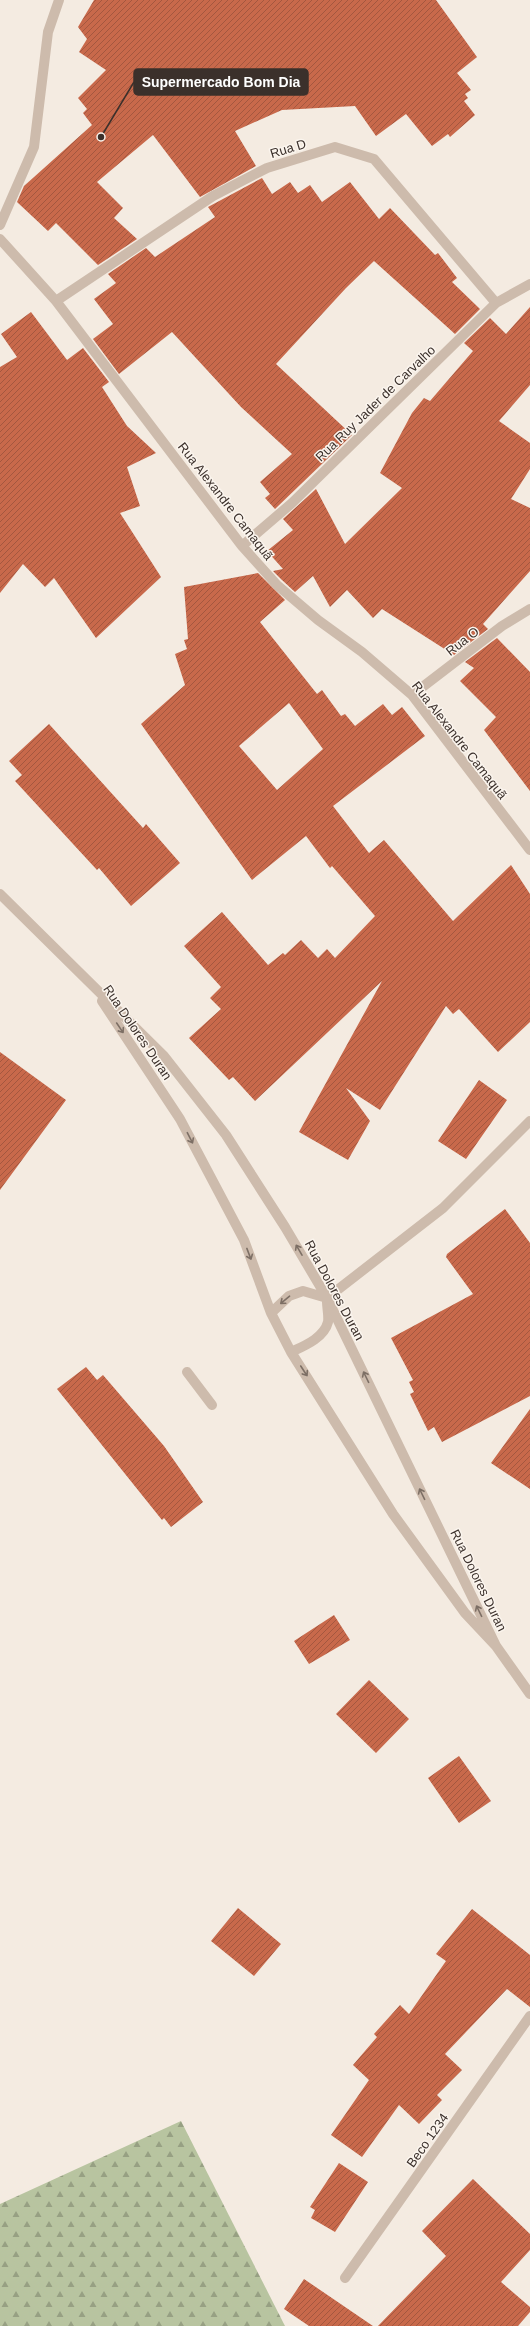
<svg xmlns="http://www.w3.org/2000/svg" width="530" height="2326" font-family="Helvetica,sans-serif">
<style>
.forest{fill:url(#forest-firs)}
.building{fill:url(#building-hatch);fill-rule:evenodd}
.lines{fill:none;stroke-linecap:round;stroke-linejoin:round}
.minor{stroke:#cdbbac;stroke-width:10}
.oneway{stroke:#7d6f65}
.labels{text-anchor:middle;stroke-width:3;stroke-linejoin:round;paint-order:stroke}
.street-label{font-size:13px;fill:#3b302b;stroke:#fbf5ee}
.leader{fill:none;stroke:#3b302b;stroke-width:1.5}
.callout-dot{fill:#3b302b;stroke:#fbf5ee;stroke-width:1.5}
.callout{fill:#3b302b;stroke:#3b302b;stroke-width:1.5}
.callout-label{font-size:14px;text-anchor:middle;font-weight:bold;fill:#fff}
</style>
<defs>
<pattern id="forest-firs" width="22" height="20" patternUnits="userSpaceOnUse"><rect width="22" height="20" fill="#b8c4a0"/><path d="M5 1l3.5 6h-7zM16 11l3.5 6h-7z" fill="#97a083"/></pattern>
<pattern id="building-hatch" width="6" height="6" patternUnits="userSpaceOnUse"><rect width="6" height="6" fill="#c8694b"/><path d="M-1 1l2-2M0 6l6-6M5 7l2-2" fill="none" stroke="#a4573f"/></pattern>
</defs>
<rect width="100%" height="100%" fill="#f4ebe1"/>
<!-- forest -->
<path class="forest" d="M181,2121l104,205h-285v-122z"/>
<!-- building -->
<path class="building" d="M94,0h342l41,57 -20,16 14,17 -6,4 3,4 -4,3 11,14 -25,22 -2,-3 -16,12 -26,-32 -30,22 -21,-30 -73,4 -47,21 21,35 -56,31 -47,-62 -56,47 26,26 -9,10 23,21 -39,26 -42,-42 -8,8 -31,-29 7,-16 68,-61 -9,-12 4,-4 -9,-11 28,-28 -27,-18 8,-13 -9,-12z
M262,178l10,16 18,-12 8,11 12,-8 12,17 28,-20 29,37 11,-11 45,47 3,-2 19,25 -5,4 28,27 -25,25 -81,-73 -28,27 -70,76 76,71 -77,74 -10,-11 5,-4 -10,-12 32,-28 -51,-47 -69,-75 -53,42 -26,-35 20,-15 -19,-25 22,-16 -8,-9 38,-26 9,9 60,-40 -7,-10z
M530,307v78l-31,36 31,22v26l-19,30 19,9v63l-47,53 5,5 -34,26 -72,-46 -9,9 -26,-28 -17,17 -17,-31 -18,16 -13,-12 -9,-9 10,-2 -16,-18 26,-21 -10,-11 33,-30 29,55 57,-56 -22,-15 32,-60 12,-15 6,3 43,-50 -9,-8 26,-25 16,16z
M31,312l36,48 16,-12 26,34 -7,5 25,39 29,27 -29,14 13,39 -20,7 41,64 -65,61 -42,-60 -9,9 -22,-23 -23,29v-226l17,-10 -16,-23z
M258,573l27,27 -25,22 57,72 5,-4 19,26 4,-2 10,12 28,-22 9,11 10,-8 23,29 -92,70 36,47 15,-13 69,81 58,-56 19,29v128l-32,30 -39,-43 -6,5 -7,-8 -66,104 -34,-22 24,33 -22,39 -49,-28 83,-151 -127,120 -22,-24 -4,3 -40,-42 32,-29 -11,-11 11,-11 -37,-41 38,-34 46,53 15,-12 2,2 16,-15 17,18 9,-9 8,9 40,-42 -43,-50 -2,2 -24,-32 -54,44 -111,-156 44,-39 -10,-31 12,-5 -3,-9 4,-1 -4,-52zM289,703l34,46 -46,41 -38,-44z
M497,638l33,34v119l-46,-61 12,-13 -36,-36 14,-13 -9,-6z
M49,724l94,104 3,-4 34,39 -49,43 -32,-38 -2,2 -82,-89 7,-6 -13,-14z
M0,1052l66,48 -66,90z
M479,1080l28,20 -41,59 -28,-18z
M505,1209l25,34v153l-88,46 -8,-15 -6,4 -18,-37 4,-2 -5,-10 4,-2 -22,-42 82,-44 -27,-37 1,-3z
M86,1367l11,13 6,-5 61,71 39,56 -32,25 -7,-9 -2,2 -105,-131z
M530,1409v80l-39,-26z
M334,1615l16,25 -41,24 -15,-23z
M369,1680l40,39 -33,34 -40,-39z
M459,1756l32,45 -32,22 -31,-45z
M238,1908l43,36 -27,32 -43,-35z
M472,1909l58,46v52l-23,-18 -62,65 17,16 -25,25 5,5 -23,24 -20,-19 -37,52 -31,-22 38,-55 -16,-15 24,-28 -3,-3 26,-29 9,9 37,-53 -10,-7z
M339,2163l29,19 -33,50 -24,-14 4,-8 -5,-3z
M473,2179l57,55v16l-29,32 29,25v5l-12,14h-140l68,-70 -24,-25z
M304,2279l69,47h-64l-25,-17z"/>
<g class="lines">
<!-- minor -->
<path class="minor" d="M0,225l34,-78 14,-115 11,-32
M0,239l56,62 186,245 35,39 41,35 44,32 50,43 118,155
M56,301l157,-105 54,-28 68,-21 39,12 122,144
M242,546l50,-43 204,-200 34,-19
M412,695l90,-69 28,-17
M0,894l164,162 62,79 59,92 42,71 169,348
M102,1001l78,118 64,121 27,73 20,39 102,162 72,99 31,33 34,48
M327,1298l116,-90 87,-87
M271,1313l18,-17 14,-5 24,7
M291,1352c13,-6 33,-14 37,-30 1,-6 -1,-14 -1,-20
M187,1372l25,33
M345,2278l185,-262"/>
</g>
<!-- one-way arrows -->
<defs><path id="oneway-shaft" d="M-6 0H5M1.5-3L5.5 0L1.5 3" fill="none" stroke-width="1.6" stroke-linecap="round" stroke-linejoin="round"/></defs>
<g class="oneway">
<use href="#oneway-shaft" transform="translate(120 1028) rotate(56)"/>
<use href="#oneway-shaft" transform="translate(190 1138) rotate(63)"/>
<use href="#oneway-shaft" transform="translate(299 1250) rotate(-120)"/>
<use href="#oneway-shaft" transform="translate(249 1254) rotate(69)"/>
<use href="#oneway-shaft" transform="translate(285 1300) rotate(140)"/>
<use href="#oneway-shaft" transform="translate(304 1371) rotate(57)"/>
<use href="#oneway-shaft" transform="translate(366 1377) rotate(-116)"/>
<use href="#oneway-shaft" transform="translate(422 1494) rotate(-116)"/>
<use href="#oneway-shaft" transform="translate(479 1611) rotate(-116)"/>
</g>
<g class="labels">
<!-- street labels -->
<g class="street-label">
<text transform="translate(288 148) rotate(-17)" y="5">Rua D</text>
<text transform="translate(375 403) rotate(-44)" y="5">Rua Ruy Jader de Carvalho</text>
<text transform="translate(226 501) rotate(52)" y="5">Rua Alexandre Camaquã</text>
<text transform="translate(462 641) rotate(-38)" y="5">Rua O</text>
<text transform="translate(460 740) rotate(52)" y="5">Rua Alexandre Camaquã</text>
<text transform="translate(138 1032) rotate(56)" y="5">Rua Dolores Duran</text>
<text transform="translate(335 1290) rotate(62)" y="5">Rua Dolores Duran</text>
<text transform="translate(479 1580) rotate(64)" y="5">Rua Dolores Duran</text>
<text transform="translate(427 2140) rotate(-55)" y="5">Beco 1234</text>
</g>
</g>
<!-- callouts -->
<path class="leader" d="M101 137L134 82"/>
<circle class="callout-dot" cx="101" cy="137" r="4"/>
<rect class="callout" x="134" y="69" width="174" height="26" rx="4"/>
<g class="callout-label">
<text x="221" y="87">Supermercado Bom Dia</text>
</g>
</svg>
